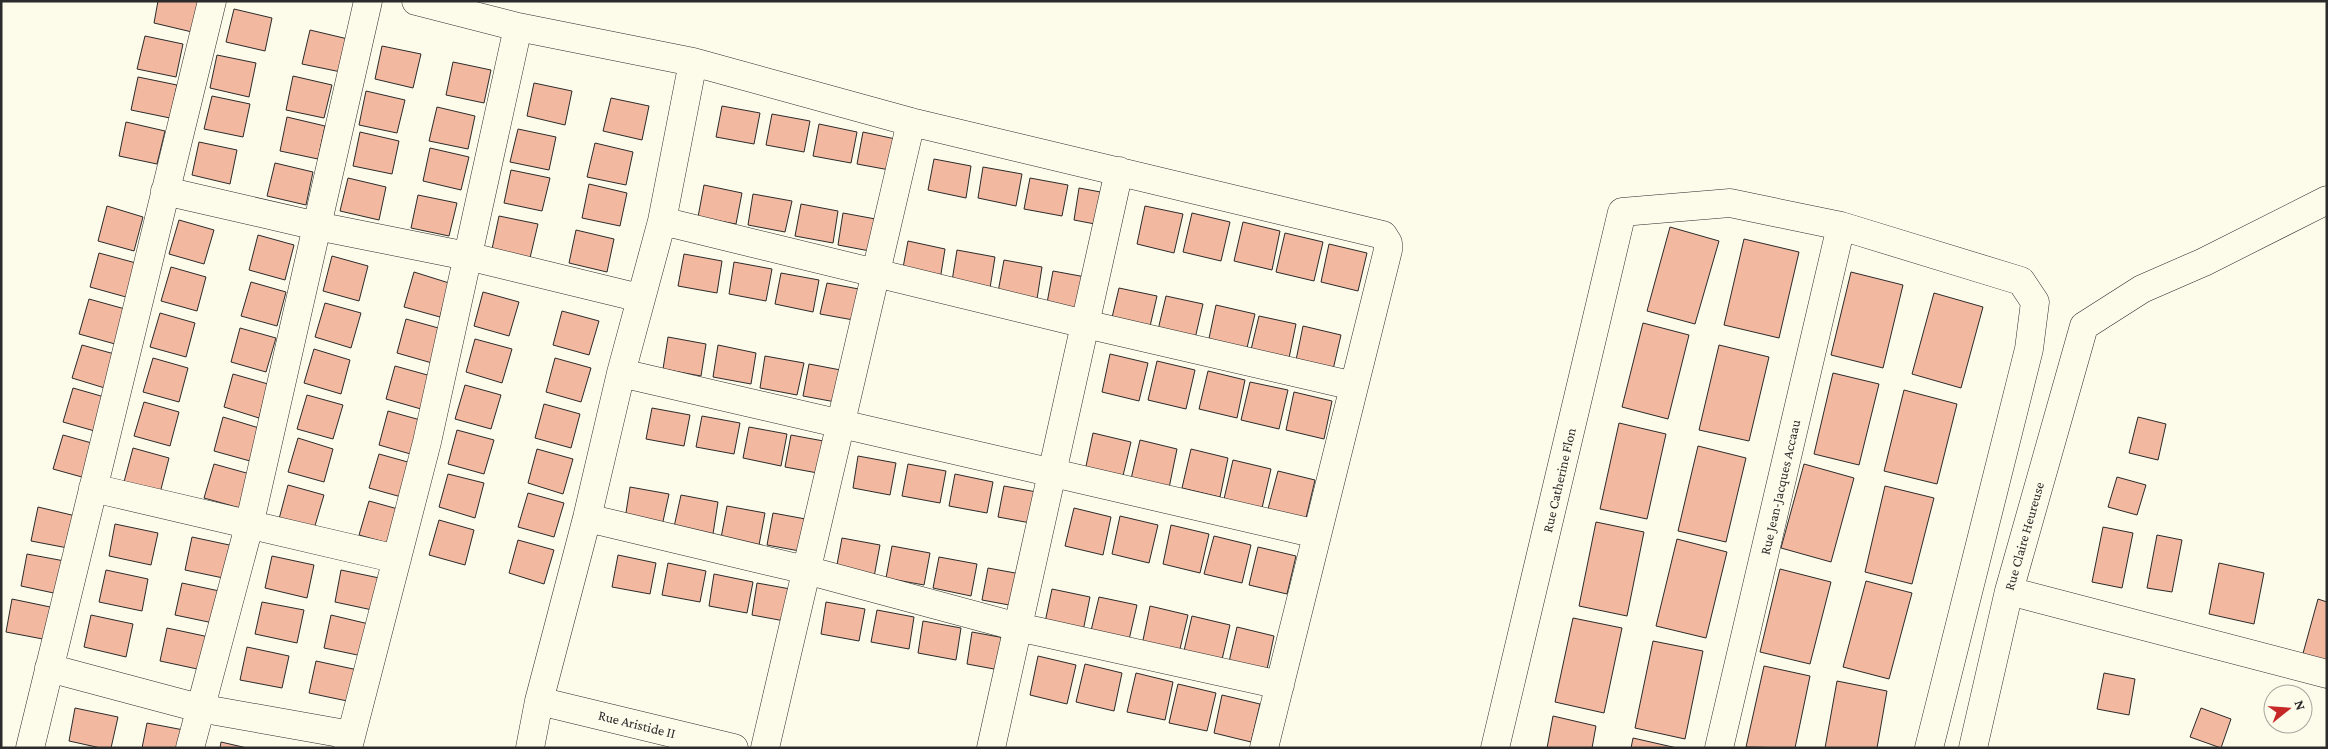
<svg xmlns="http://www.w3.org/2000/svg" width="2328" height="749" font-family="'Crimson Pro',serif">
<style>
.building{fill:#f2b8a0;stroke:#2b2b2b}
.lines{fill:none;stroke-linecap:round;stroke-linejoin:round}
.minor-casing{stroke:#2b2b2b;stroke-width:29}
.minor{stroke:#fdfbea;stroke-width:28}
.labels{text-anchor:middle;stroke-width:4;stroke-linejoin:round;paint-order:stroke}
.street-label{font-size:14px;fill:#2b2b2b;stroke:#fdfbea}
</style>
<rect width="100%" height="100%" fill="#fdfbea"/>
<!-- building -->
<path class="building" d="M158,1h41l-7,31 -38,-9z
M234,9l38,9 -7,33 -39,-9z
M310,30l38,9 -7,33 -39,-8z
M145,36l38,8 -7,33 -39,-8z
M382,46l39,8 -8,34 -38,-9z
M217,55l39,8 -7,34 -39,-9z
M453,62l38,8 -7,33 -38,-8z
M293,76l39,9 -8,33 -38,-8z
M138,77l39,8 -7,33 -39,-8z
M534,83l38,8 -7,34 -38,-9z
M366,91l39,9 -8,33 -38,-8z
M212,96l38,8 -7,33 -39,-8z
M611,98l38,8 -7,34 -39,-9z
M722,106l38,7 -6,31 -38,-7z
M437,107l38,9 -7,33 -39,-8z
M772,114l38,7 -6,31 -38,-7z
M287,117l38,9 -7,33 -38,-8z
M126,122l39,9 -8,33 -38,-8z
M819,124l38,8 -6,31 -38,-7z
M518,129l38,8 -7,33 -39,-8z
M360,132l39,9 -7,33 -39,-8z
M863,132l37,8 -5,31 -38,-7z
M199,142l38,8 -7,34 -38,-9z
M595,143l38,9 -7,33 -39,-8z
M430,148l39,9 -8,33 -38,-9z
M934,159l37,7 -5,32 -38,-8z
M275,163l38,9 -7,33 -39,-9z
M983,167l39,7 -6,32 -38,-8z
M511,170l39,8 -8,33 -38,-8z
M348,178l38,9 -7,33 -39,-9z
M1030,178l38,7 -6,31 -38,-7z
M589,184l38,9 -7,33 -38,-8z
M704,185l38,8 -6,31 -38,-7z
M1079,188l27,5 -6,32 -26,-5z
M753,194l39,7 -7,31 -37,-7z
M418,195l39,8 -8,33 -38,-8z
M801,204l37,7 -5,32 -38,-7z
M107,206l36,11 -9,34 -36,-10z
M1145,206l38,8 -9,39 -37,-9z
M843,213l38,7 -6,32 -37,-7z
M1192,213l38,9 -9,39 -38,-9z
M499,216l39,8 -8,34 -38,-9z
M179,220l35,10 -10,34 -35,-10z
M1243,222l37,9 -8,39 -38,-9z
M1670,227l49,14 -24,83 -48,-13z
M576,230l38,9 -7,33 -38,-9z
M1285,233l38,9 -9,39 -38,-9z
M258,235l36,10 -9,35 -36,-10z
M1744,239l55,13 -20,86 -55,-13z
M908,241l37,8 -5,31 -38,-7z
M1329,244l38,9 -9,38 -37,-9z
M957,250l38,7 -5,31 -38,-7z
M99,253l37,10 -10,34 -36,-10z
M684,254l38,7 -5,32 -39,-7z
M332,256l36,10 -9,35 -36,-10z
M1004,260l38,7 -5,32 -39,-7z
M734,262l38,7 -6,32 -37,-7z
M171,267l35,10 -9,34 -36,-10z
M1053,271l38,7 -5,32 -39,-7z
M414,272l35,11 -9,34 -36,-10z
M1851,272l52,13 -20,83 -52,-13z
M781,273l38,7 -6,32 -38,-8z
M251,282l35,10 -9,34 -36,-10z
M827,283l37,7 -5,31 -39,-7z
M1119,288l38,8 -9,39 -38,-9z
M483,292l36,10 -10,34 -35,-10z
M1934,293l49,14 -22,81 -49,-14z
M1166,296l37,8 -9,39 -37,-9z
M89,299l36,10 -10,35 -36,-10z
M325,303l36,10 -10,35 -36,-11z
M1216,305l39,9 -9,38 -38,-9z
M562,311l37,10 -10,34 -36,-10z
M160,313l35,10 -9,34 -36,-10z
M1259,316l37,8 -8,39 -38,-9z
M406,319l36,10 -10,34 -35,-10z
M1643,323l46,12 -21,84 -46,-12z
M1303,326l38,9 -9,39 -37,-9z
M240,328l36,10 -10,34 -35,-10z
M668,337l38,7 -5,32 -38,-7z
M475,339l37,10 -10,34 -36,-11z
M82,345l36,10 -10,34 -36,-11z
M718,345l38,8 -5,31 -38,-7z
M1719,345l50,12 -20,84 -50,-11z
M314,349l36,11 -9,34 -37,-11z
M1110,354l38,9 -9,38 -37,-9z
M765,356l39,7 -7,32 -37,-7z
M153,358l35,10 -9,34 -36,-10z
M555,358l36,10 -10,34 -35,-10z
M1157,361l38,9 -9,39 -38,-9z
M809,364l37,7 -5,32 -38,-7z
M395,366l36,10 -10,33 -35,-10z
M1208,371l37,9 -8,38 -38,-9z
M1833,373l46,11 -20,81 -45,-11z
M233,374l35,10 -9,34 -35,-11z
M1250,382l38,8 -9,39 -38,-9z
M465,385l36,10 -10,34 -36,-10z
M73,388l35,10 -10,34 -35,-10z
M1904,390l53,14 -20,80 -53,-13z
M1294,392l38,9 -8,38 -38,-9z
M307,395l36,10 -10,34 -36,-10z
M144,402l35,10 -9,34 -36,-10z
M544,404l36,10 -9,34 -36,-10z
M652,408l38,7 -6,31 -38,-7z
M388,411l36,10 -10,34 -35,-10z
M702,416l38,7 -6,31 -38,-7z
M223,417l36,11 -9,33 -36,-10z
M2138,417l28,7 -8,36 -29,-7z
M1619,423l47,11 -19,85 -47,-10z
M749,427l38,7 -6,32 -38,-8z
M457,430l37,10 -10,34 -36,-10z
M1093,433l38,9 -9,38 -37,-9z
M63,435l36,10 -10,34 -36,-10z
M791,435l38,7 -6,32 -38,-7z
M298,438l35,11 -9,33 -36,-10z
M1140,440l37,9 -8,39 -38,-9z
M1698,446l48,12 -20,84 -48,-11z
M133,448l36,10 -9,35 -36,-11z
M537,449l36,10 -10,35 -35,-11z
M1191,449l37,9 -8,39 -38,-9z
M379,454l36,10 -10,34 -36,-10z
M858,456l38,7 -6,32 -37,-7z
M1233,460l38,9 -9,39 -38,-9z
M214,464l36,10 -10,34 -36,-10z
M908,464l38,7 -6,32 -38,-7z
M1804,464l50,14 -23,84 -50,-14z
M1278,471l37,9 -9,38 -38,-9z
M448,474l36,9 -9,35 -36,-11z
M955,474l38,8 -6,31 -38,-7z
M2117,477l29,8 -9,30 -29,-8z
M288,485l36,10 -10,34 -35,-10z
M1004,486l38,7 -6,31 -38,-7z
M1885,486l49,12 -22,86 -47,-12z
M630,487l39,7 -7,32 -37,-7z
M528,493l36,10 -10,34 -36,-10z
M681,495l37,7 -5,32 -39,-7z
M369,501l36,10 -10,34 -36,-10z
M727,506l38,7 -6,32 -38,-7z
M38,507l42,10 -7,32 -42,-8z
M1074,508l37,9 -8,38 -38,-9z
M773,513l38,7 -6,32 -38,-7z
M1120,516l38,9 -9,38 -37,-9z
M439,520l35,10 -9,35 -36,-10z
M1596,522l48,10 -17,84 -48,-10z
M115,524l43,9 -7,32 -42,-9z
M1171,525l38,9 -9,39 -37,-9z
M2103,527l30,6 -11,55 -30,-6z
M2157,535l25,5 -10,52 -25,-4z
M1214,536l37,9 -9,38 -38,-9z
M192,537l42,9 -6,33 -43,-9z
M842,538l38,7 -6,32 -38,-7z
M1677,539l50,13 -21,86 -50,-12z
M518,540l36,10 -10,34 -35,-11z
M892,546l38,7 -6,32 -38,-7z
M1258,547l38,9 -9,38 -38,-9z
M27,554l43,8 -7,33 -42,-9z
M618,555l38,8 -6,31 -38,-7z
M272,556l42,9 -7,33 -42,-10z
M939,557l38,7 -6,32 -38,-8z
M668,563l38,8 -6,31 -38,-7z
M2219,563l45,10 -10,51 -45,-10z
M988,568l38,7 -6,32 -38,-7z
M1780,569l51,13 -21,82 -50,-12z
M106,570l42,9 -6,32 -43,-9z
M341,570l43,9 -7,32 -42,-9z
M714,574l39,8 -6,31 -38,-7z
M1866,581l46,12 -23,86 -46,-12z
M182,583l42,9 -6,32 -43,-9z
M757,583l39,7 -6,32 -38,-7z
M1052,589l38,8 -8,39 -38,-9z
M1099,597l38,8 -9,39 -38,-9z
M12,599l43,9 -7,32 -42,-8z
M2318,599l9,3v62l-25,-7z
M262,602l42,8 -7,33 -42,-9z
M826,602l39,7 -6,32 -38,-7z
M1150,606l38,9 -9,38 -37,-8z
M877,610l37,7 -5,32 -38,-7z
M91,615l42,9 -7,33 -42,-10z
M331,615l42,10 -6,32 -43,-9z
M1192,616l38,9 -9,39 -38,-9z
M1573,618l49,10 -18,85 -49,-11z
M923,621l38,7 -5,32 -38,-7z
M1237,627l37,9 -8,38 -38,-8z
M167,628l42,9 -7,33 -42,-9z
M972,632l38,7 -5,32 -38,-7z
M1653,641l50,10 -18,88 -50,-11z
M247,647l42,9 -7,32 -42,-8z
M1038,656l38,9 -9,39 -37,-9z
M316,661l42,9 -6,32 -43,-9z
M1085,664l37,9 -8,38 -38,-9z
M1764,666l46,10 -15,72 -49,-1z
M1136,673l37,9 -8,38 -38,-8z
M2104,673l31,6 -6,36 -32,-6z
M1837,681l50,10 -10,57h-52z
M1178,684l38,9 -9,38 -38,-8z
M1222,695l38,9 -9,38 -37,-9z
M75,708l43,9 -7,31h-10l-32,-7z
M2201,708l30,11 -10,29 -31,-11z
M1553,716l43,10 -4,22h-45z
M147,723l42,8 -3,17h-44z
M1633,738l44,10h-46z
M221,742l26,6h-27z"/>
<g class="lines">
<defs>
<path id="minor" d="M416,1l102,26 175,35 218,60 472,113 5,8v7l-124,498
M165,191l152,35 150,30 173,42
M662,221l423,103 269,62
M621,373l696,161
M93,488l304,71
M587,518l219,52 212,57 262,58
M2009,591l318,83
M49,668l150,40 152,27
M539,701l195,47
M30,748l182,-747
M190,748l59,-222 119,-525
M348,748l79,-306 91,-415
M530,748l9,-47 48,-183 34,-145 41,-152 31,-159
M765,748l146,-626
M991,748l128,-577
M1495,748l127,-536 108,-9 111,23 180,55 14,21 -6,47 -100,399
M1719,748l122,-522
M1973,748l36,-157 75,-265 58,-37 62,-27 123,-62"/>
</defs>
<!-- minor casing -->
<use href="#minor" class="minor-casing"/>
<!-- minor -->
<use href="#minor" class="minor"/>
</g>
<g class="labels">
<!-- street labels -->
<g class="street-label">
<text transform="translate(1559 480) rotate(-77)" y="5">Rue Catherine Flon</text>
<text transform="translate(1780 487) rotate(-77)" y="5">Rue Jean-Jacques Accaau</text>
<text transform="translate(2024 536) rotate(-74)" y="5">Rue Claire Heureuse</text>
<text transform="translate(637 724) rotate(14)" y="5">Rue Aristide II</text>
</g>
</g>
<!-- border -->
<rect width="2328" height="749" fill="none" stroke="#2b2b2b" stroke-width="5"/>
<!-- north arrow -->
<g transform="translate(2288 709) rotate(73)"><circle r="24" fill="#fdfbea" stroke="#a9a89e"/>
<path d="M0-4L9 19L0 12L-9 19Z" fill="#c62828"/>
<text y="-8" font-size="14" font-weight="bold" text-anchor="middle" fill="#2b2b2b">N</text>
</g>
</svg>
